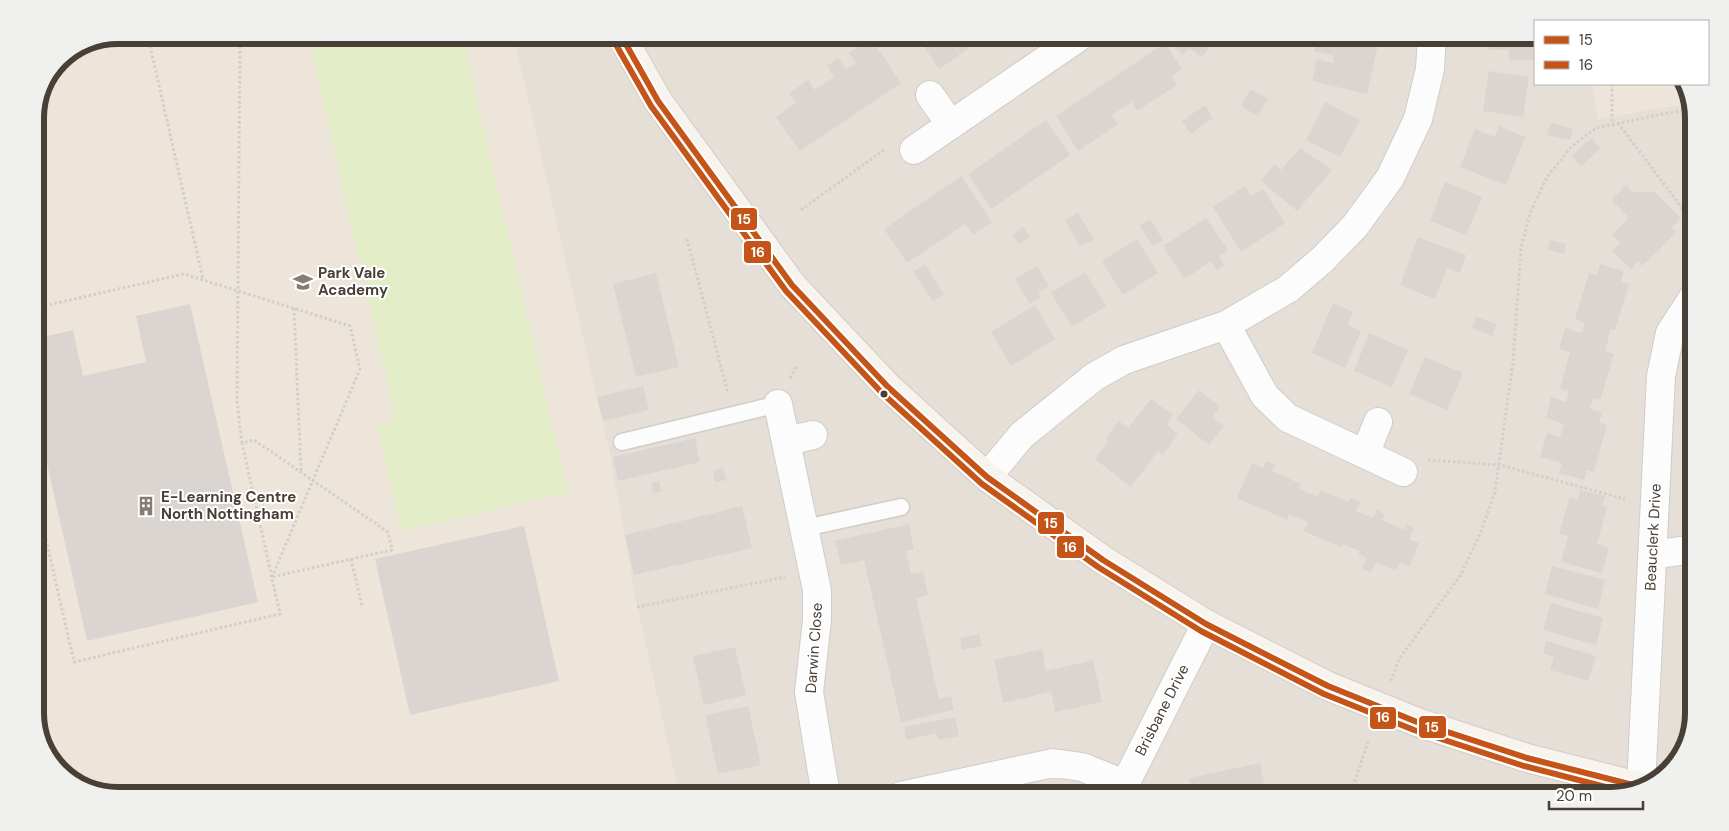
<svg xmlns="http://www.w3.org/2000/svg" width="1729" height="831" font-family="'DM Sans',sans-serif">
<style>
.residential{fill:#e6dfd7}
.education{fill:#ede5d9}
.green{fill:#e3edc8}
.building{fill:#dad5d1}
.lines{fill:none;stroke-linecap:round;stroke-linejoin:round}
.lane-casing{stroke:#d0ccc8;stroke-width:19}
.street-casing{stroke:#d0ccc8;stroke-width:30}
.secondary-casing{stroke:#d3ccc2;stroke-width:30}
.path{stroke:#d2cecb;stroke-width:3;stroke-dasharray:2.5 2.5;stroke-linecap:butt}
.lane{stroke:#fdfcfc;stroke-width:16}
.street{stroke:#fdfcfc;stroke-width:28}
.secondary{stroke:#f7f4ef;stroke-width:28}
.bus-1-casing{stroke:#fff;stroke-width:10}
.bus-2-casing{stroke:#fff;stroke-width:10}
.bus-1{stroke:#c45417;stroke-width:6}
.bus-2{stroke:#c45417;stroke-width:6}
.bus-dot{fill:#493f36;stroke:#fff;stroke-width:2}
.labels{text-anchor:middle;stroke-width:4;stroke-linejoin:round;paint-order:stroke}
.poi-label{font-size:15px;font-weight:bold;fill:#493f36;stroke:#fff;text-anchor:start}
.street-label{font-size:15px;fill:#493f36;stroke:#fff}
.rim{fill:none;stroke:#493f36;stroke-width:6}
.line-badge{stroke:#fff;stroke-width:2}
.badge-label{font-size:14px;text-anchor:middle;font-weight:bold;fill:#fff}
</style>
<rect width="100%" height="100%" fill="#f2eeea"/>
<!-- residential -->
<path class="residential" d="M1535,35v49h149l10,29v600l-8,36 -29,33 -46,14h-932l-42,-189 -28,-156 -95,-412z"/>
<!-- education -->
<path class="education" d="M514,39l95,412 28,156 42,189h-561l-36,-8 -33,-29 -14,-40v-606l25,-54 27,-18z
M1592,84h92l7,19 -93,16z"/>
<!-- green -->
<path class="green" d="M309,40h154l105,452 -167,39 -24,-106 19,-5z"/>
<!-- building -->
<path class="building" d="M1489,35h46v25h-26v-10h-20z
M1318,36h25l35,9 -11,49 -55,-13 5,-22 16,4 1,-7 -20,-5z
M1167,37h51l-16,20 -13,-9 -6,7 -18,-15z
M871,38l30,45 -101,68 -24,-34 20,-14 -7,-10 19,-13 7,10 19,-13 -7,-11 11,-8 8,11 10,-6 -7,-10z
M918,38h30l12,17 -21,14z
M949,38h35l-24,16z
M1165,43l17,26 -10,7 5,9 -40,26 -5,-9 -11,7 -9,6 6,9 -40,27 -22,-35z
M1489,71l40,6 -6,40 -40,-6z
M1251,89l17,10 -10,17 -17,-10z
M1325,102l35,18 -20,37 -34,-17z
M1205,105l8,13 -22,16 -9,-13z
M1046,120l24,35 -79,54 -23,-35z
M1551,123l22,6 -3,11 -23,-5z
M1499,126l26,11 -19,48 -46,-18 15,-38 20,8z
M1591,138l10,10 -20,18 -9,-10z
M1300,148l32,22 -35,41 -36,-30 14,-17 6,6z
M961,176l31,46 -19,13 -8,-11 -58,39 -23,-34z
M1445,182l37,15 -16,38 -36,-14z
M1626,185l7,7h22l26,26 -9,9 4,5 -16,17 -18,17 -4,-5 -7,8 -19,-18 8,-8 -8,-8 17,-17 -18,-18z
M1245,186l6,10 12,-7 22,34 -44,29 -28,-45z
M1078,213l16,26 -14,8 -15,-27z
M1206,218l22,32 -9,6 5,9 -7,5 -6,-9 -26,18 -22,-33z
M1150,219l13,21 -10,6 -13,-20z
M1023,227l7,10 -11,7 -7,-9z
M1418,237l48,18 -6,18 -13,-5 -12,31 -35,-14z
M1137,239l21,34 -35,22 -21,-34z
M1550,240l16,4 -2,10 -16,-5z
M925,264l19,30 -11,7 -20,-29z
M1600,264l24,7 -3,11 8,2 -14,46 -4,-1 -6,22 9,3 -14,46 -7,-2 -3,11 12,3 -3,10 8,3 -13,47 -7,-2 -3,10 -25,-7 3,-10 -22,-6 7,-24 13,4 4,-13 -18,-6 5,-21 15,5 3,-11 -9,-2 10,-37 -11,-3 6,-21 17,5 3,-11 -10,-3 14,-46 8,2z
M1037,266l12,20 -11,7 3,4 -11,7 -15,-25z
M1085,272l21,34 -34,21 -21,-34z
M656,273l23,94 -43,10 -23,-93z
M1333,303l20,9 -5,13 13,6 -16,37 -33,-15z
M190,304l68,298 -171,39 -52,-231v-71l38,-9 10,46 63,-14 -10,-46z
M1035,305l20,34 -44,27 -20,-34z
M1476,317l21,7 -5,12 -20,-8z
M1369,333l39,17 -16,37 -38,-16z
M1425,357l38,16 -16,37 -38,-16z
M643,386l6,24 -46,11 -6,-24z
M1199,390l21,17 -8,10 12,9 -15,19 -33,-26z
M1151,399l22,16 -7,9 12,10 -15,21 -5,-4 -27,36 -36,-28 14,-18 -4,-2 14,-18 9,7z
M695,438l5,24 -82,19 -5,-24z
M1266,461l9,4 -3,6 29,13 -2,5 19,8 3,-7 28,12 2,-4 9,4 -4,9 17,7 4,-8 8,4 -3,6 22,10 2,-6 8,4 -5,11 10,4 -9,23 -10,-4 -4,8 -20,-8 -5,10 -9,-3 5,-11 -9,-4 2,-3 -18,-7 -1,3 -37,-16 4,-9 -19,-8 -2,6 -50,-22 15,-35 11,5z
M723,468l3,12 -11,2 -2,-11z
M659,481l2,10 -8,2 -2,-10z
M1580,490l25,6 -3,10 5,2 -10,36 12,4 -7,25 -41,-11 7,-26 -9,-2 11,-37 8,3z
M742,506l10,42 -118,27 -9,-40z
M909,524l5,25 -8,2 5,23 12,-2 5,23 -12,3 23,101 12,-3 3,14 -53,12 -37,-162 -23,5 -6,-24z
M524,526l35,155 -149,34 -35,-156z
M1552,566l53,14 -7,29 -53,-15z
M1551,603l52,15 -7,27 -53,-15z
M979,634l3,12 -20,4 -2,-12z
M1546,641l50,15 -8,25 -38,-11 4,-13 -11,-4z
M735,647l11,48 -42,10 -11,-49z
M1042,649l4,22 47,-11 9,42 -47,10 -4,-20 -48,11 -9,-43z
M748,706l13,59 -43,9 -13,-59z
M955,717l4,19 -21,4 -2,-7 -30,7 -2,-13z
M1260,763l7,33h-74l-4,-18z
M765,786l2,10h-44v-1z"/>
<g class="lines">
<defs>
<path id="lane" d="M622,442l156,-38
M805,528l96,-21"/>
<path id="street" d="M930,95l21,30
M914,150l165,-113
M1226,325l39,71 23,22 115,54
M778,404l39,186v30l-8,72 17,104
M786,441l27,-6
M1365,454l13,-32
M987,477l35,-42 72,-58 30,-17 102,-35 62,-36 35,-30 32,-33 35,-48 28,-59 12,-50 2,-33
M1652,555l42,-6
M1641,786l20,-410 9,-43 24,-37
M901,796l152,-33 29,4 42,17
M1119,796l87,-172"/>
<path id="secondary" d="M623,39l35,62 134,184 96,102 99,90 116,83 103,64 122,62 89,36 110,36 115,29"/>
</defs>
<!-- lane casing -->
<use href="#lane" class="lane-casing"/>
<!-- street casing -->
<use href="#street" class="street-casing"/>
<!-- secondary casing -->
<use href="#secondary" class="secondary-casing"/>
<!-- path -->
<path class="path" d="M149,41l54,238
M240,41l-3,360 5,42
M1612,84v40
M1618,123l76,101
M801,210l84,-61
M687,239l41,154
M35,308l149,-34 166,52 10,43 -88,208
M294,308l7,163
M790,378l6,-11
M1428,460l72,5 125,34
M35,491l39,171 206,-48 -38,-171 12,-3 134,92 4,18 -120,27
M351,559l11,47
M637,607l148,-30
M1391,681l8,-22 61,-83 20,-42 15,-42 18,-130 8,-115 10,-36 16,-34 25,-31 24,-18 96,-20
M1350,796l18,-55"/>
<!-- lane -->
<use href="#lane" class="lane"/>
<!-- street -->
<use href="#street" class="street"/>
<!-- secondary -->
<use href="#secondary" class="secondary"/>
<defs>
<path id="bus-1" d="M623,39l35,62 134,184 96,102 99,90 116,83 103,64 122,62 89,36 110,36 114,29"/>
<path id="bus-2" d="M615,43l36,63 135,185 96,102 100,91 116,83 103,64 123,63 90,36 110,36 101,26"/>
</defs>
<!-- bus-1 casing -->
<use href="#bus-1" class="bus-1-casing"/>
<!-- bus-2 casing -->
<use href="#bus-2" class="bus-2-casing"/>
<!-- bus-1 -->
<use href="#bus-1" class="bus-1"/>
<!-- bus-2 -->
<use href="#bus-2" class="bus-2"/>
</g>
<!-- icons -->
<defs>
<symbol id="school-bare" viewBox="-9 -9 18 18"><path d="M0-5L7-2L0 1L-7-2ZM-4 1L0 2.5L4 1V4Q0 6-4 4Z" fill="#847c75" stroke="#fff" stroke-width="2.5" paint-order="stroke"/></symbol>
<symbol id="building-bare" viewBox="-9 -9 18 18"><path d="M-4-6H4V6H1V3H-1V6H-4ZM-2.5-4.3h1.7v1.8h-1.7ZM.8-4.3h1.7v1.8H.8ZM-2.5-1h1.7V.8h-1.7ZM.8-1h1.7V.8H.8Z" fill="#847c75" stroke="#fff" stroke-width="2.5" paint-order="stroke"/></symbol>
</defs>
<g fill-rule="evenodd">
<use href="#school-bare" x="289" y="268" width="28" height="28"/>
<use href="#building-bare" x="132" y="492" width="28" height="28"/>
</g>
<!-- markers -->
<circle class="bus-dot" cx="884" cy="394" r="4.5"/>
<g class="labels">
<!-- poi labels -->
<g class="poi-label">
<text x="318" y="278">Park Vale<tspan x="318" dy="17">Academy</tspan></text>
<text x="161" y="502">E-Learning Centre<tspan x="161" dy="17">North Nottingham</tspan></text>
</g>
<!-- street labels -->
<g class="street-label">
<text transform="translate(1653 537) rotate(-87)" y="5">Beauclerk Drive</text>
<text transform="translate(814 648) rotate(-86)" y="5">Darwin Close</text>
<text transform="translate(1162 710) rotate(-63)" y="5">Brisbane Drive</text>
</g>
</g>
<!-- crop -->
<path d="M0 0H1729V831H0ZM118 44H1611A74 74 0 0 1 1685 118V713A74 74 0 0 1 1611 787H118A74 74 0 0 1 44 713V118A74 74 0 0 1 118 44Z" fill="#f0f0ef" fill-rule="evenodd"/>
<path class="rim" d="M118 44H1611A74 74 0 0 1 1685 118V713A74 74 0 0 1 1611 787H118A74 74 0 0 1 44 713V118A74 74 0 0 1 118 44Z"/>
<g class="line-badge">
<rect x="730" y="207" width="28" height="24" rx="5" fill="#c45417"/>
<rect x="743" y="240" width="29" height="24" rx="5" fill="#c45417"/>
<rect x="1037" y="511" width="28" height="24" rx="5" fill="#c45417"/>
<rect x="1056" y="535" width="29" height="24" rx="5" fill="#c45417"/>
<rect x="1369" y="706" width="28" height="24" rx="5" fill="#c45417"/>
<rect x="1418" y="715" width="29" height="24" rx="5" fill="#c45417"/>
</g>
<g class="badge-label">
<text x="744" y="224">15</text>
<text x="758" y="257">16</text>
<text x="1051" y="528">15</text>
<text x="1070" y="552">16</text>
<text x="1383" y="722">16</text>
<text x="1432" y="732">15</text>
</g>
<!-- legend -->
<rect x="1534" y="20" width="175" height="65" fill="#ffffff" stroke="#b6b2af"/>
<rect x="1544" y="36" width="25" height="8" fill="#c45417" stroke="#b6b2af"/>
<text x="1579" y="45" font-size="15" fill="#493f36">15</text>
<rect x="1544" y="61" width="25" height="8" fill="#c45417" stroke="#b6b2af"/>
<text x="1579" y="70" font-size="15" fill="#493f36">16</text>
<!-- scale -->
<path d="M1549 801v8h94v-8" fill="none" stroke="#493f36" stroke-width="2.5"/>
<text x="1556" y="801" font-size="15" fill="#493f36" stroke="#ffffff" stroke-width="4" paint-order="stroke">20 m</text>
</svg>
